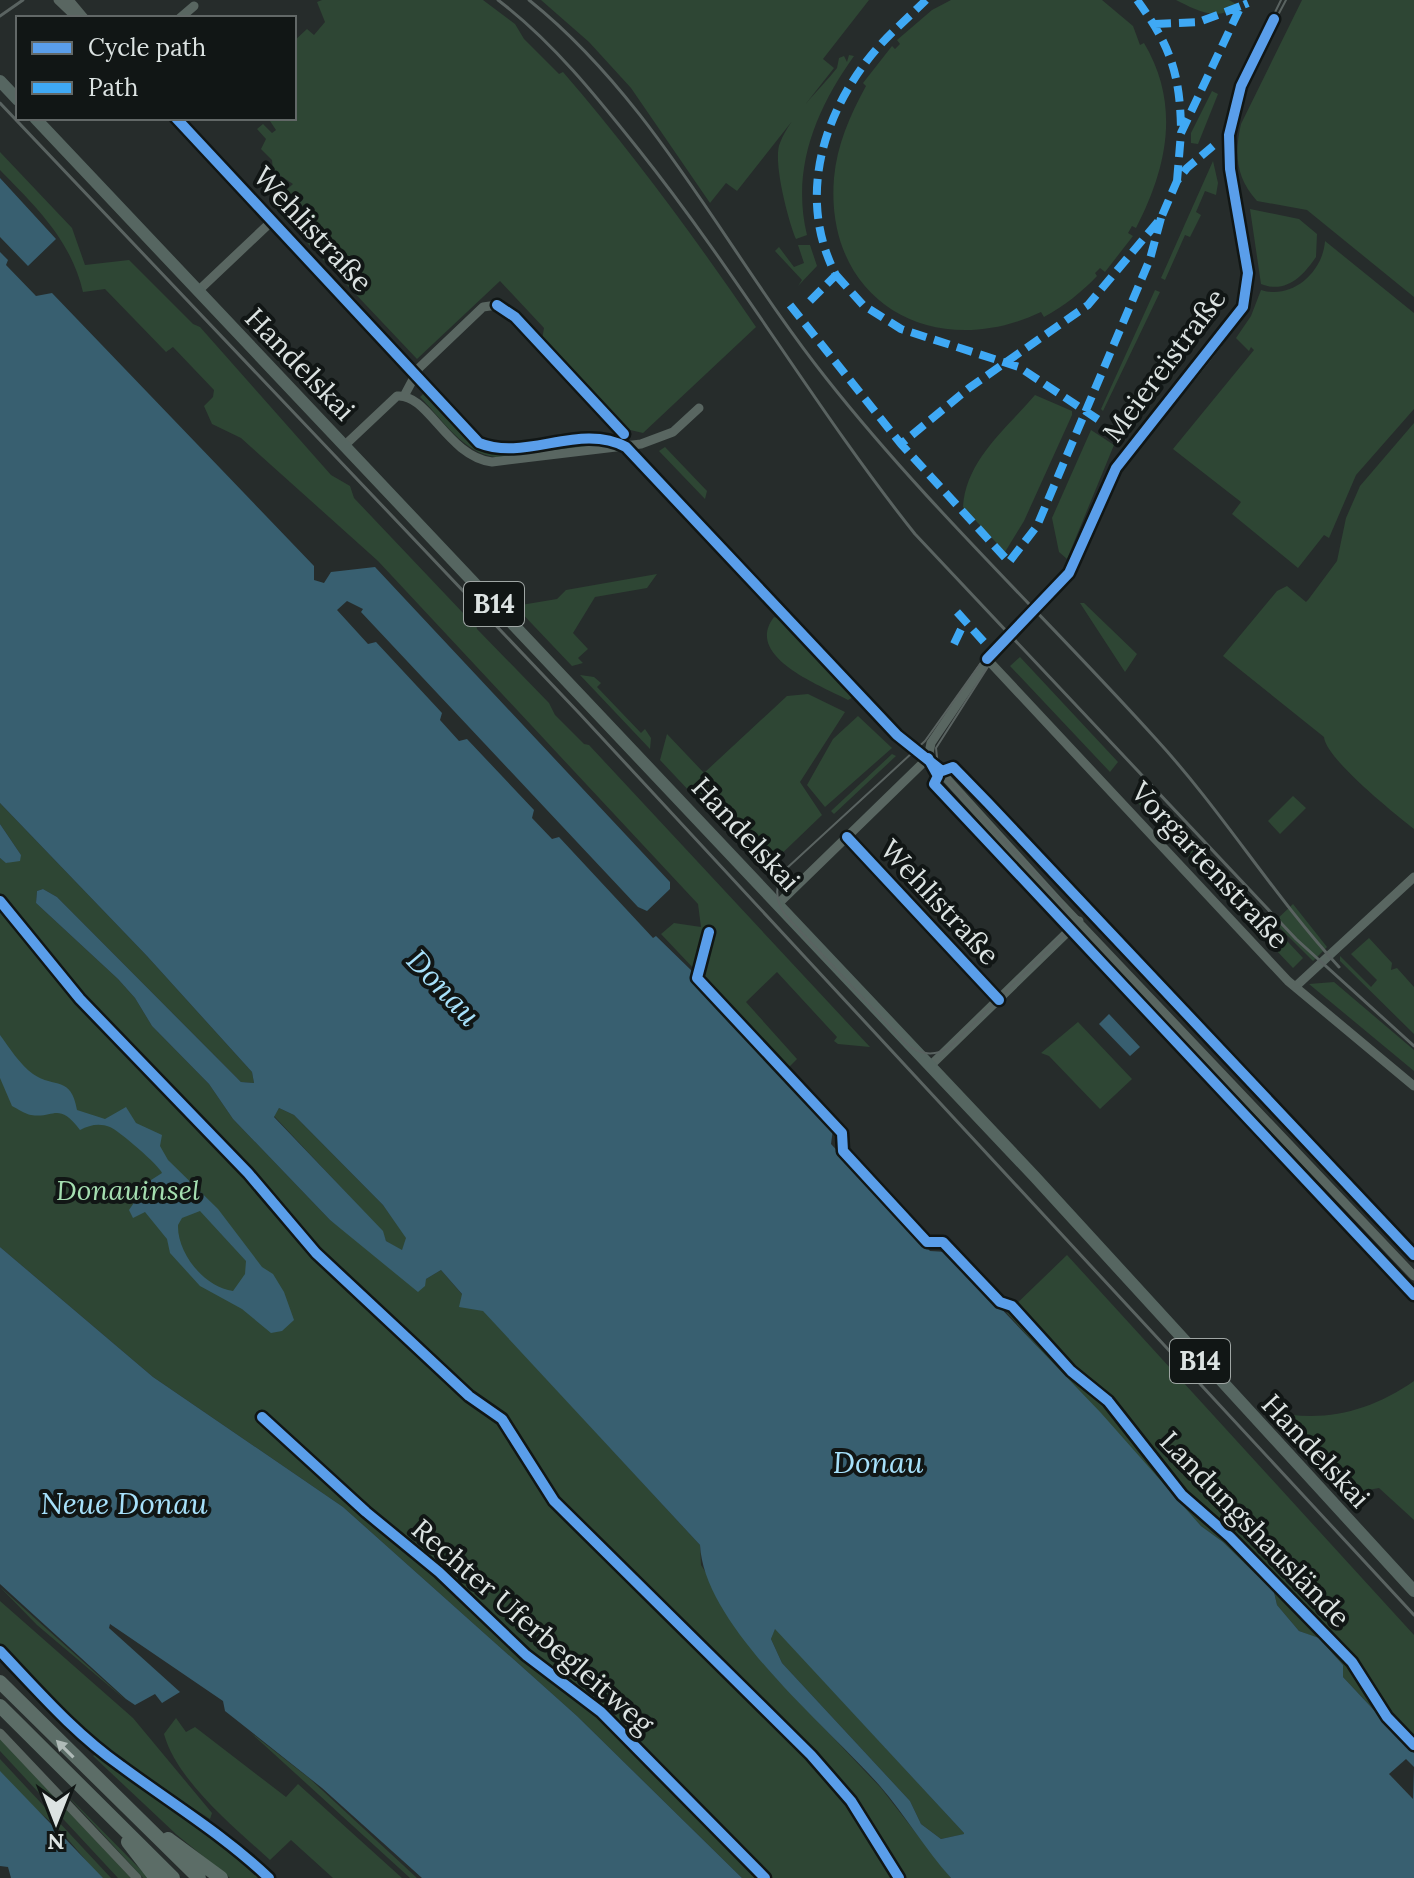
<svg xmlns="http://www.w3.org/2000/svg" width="1414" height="1878" font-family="Lora,serif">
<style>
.green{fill:#2e4634}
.water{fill:#385f70;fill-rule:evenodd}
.pier{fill:#262c2b}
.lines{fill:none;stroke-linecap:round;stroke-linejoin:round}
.minor{stroke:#596661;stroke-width:9}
.major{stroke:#566661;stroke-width:12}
.highway{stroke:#5c6d67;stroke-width:14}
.tram{stroke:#5a6361;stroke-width:2}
.rail{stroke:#5a6361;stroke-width:3}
.quiet{stroke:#3fa9f5;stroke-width:8;stroke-dasharray:16 8;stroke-linecap:butt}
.cycleway-casing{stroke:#111615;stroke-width:15}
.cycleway{stroke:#5a9eea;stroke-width:10}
.oneway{fill:#afbab7}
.labels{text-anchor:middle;stroke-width:8;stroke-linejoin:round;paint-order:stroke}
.shield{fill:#111615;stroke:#9fa6a4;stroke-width:2}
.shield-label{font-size:26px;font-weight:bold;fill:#dce3e2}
.street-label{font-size:28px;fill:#dce3e2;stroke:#111615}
.park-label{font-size:28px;font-style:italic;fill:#a5dfb1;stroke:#111615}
.water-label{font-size:30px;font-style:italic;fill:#a7e1fb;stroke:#111615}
</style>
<rect width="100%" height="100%" fill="#262c2b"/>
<!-- green -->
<path class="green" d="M322,0h161l32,24 9,15 35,35 4,-2c70,81 132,166 193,255l-113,106 -17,-4 -84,-89 2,-12 -44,-47 -83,78 -140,-148 9,-9 -4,-4 -6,10 -5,-4 7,-15 5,4 10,-9 -20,-13 -1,-11 -11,-11 5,-10 -9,-10 6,-5 9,9 4,-3 -8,-12h26v-77l13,-12 7,6 11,-13 -8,-20z
M541,0h328l-46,59 11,9 -97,123 -11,-8 -16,20 -79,-115 -42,-46z
M951,0h151l31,26 7,19 4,-2c37,62 23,125 -8,185l-4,-2 -4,7 5,3 -28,36 -5,-4 -5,5 2,3c-15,16 -33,30 -53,41l-3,-5c-107,51 -217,-10 -207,-134 3,-33 16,-63 32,-92l-3,-3 29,-37 3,3 5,-5 -3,-4 35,-30z
M1176,0h53l7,4c-16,20 -42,5 -60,-4z
M1302,0h112v297l-107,-87 -50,-9c-21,-23 -23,-47 -16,-77z
M849,55l5,1c-38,53 -63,113 -47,179l-11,4c-7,-16 -24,-79 -16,-96 11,-28 39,-52 57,-75l2,-10 5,-2 3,6z
M1212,91l6,3 -20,50 -7,-1v-10z
M0,152l72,76 13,37 44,-5 64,64 7,3 131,148 19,11 4,12 110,116 11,5 2,10 72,74 6,12 29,29 5,1 281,302 -32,-3 -4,-3 3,-4 -60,-65 -31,30 51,57 -14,14 -90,-94 2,-9 -34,-36 13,-11 27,4 -3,-23 -320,-343 -137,-123 -29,-14 -8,-18 9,-9 1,-7 -41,-43 -7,5 -61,-63 -22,3c-12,-52 -47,-85 -83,-122z
M1213,161l5,22 -2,12 -11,-4 -9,21 5,3 -11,22 -5,-2 -20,45 -4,-2z
M1250,209l49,10 18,15 -1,23c-13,19 -30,37 -55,27z
M1325,241l89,72v96l-58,66 -27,63 -5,-3 -26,33 -66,-54 9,-12 -68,-53 81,-99 -3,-3 -2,4 -13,-13 15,-22 10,-26c31,10 62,-18 64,-49z
M798,245h12l7,21 -19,20 4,-6 -27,-29 4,-4 15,20 10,-4z
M1155,290l5,2 -57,119 -2,-2z
M423,394l43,45 18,12 104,-9 15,3 -107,12c-32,-3 -55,-39 -76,-60z
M1035,395l37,16v4l-48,106 -19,31 -42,-45c3,-47 43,-78 72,-112z
M1414,423v406c-19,-15 -88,-70 -90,-92l-101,-81 54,-65 10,-5 19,16 2,-2 29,-39 9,-43 14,-32z
M1091,430l23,15 -47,114 -8,-7 -7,-34z
M665,447l42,44 -2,8 -46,-48z
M657,574l-10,14 -52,9 -22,36 15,16 -10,9 5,5 -11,3 -57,-60 42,-7 9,-9z
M1080,603h4l53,51 -12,18z
M774,617l6,2 73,78 -5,3c-26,-14 -105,-43 -74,-83z
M1020,657l98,105 -8,10 -100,-106z
M580,675l14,2 7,6 -4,4 44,46 4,-4 6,9 -1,11z
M808,694l37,18 -45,70 22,33 -51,49h-13l-98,-104 7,-26 37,39 83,-77z
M858,716l34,32 -67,59 -18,-22 26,-46z
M892,754l4,2 -62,58 -3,-3z
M1147,793l29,30 -8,12 -31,-33z
M1293,796l13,12 -26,26 -12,-13z
M0,803l147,153 105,116 2,11 -13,-1 -5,-5 -179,-180 -14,-8 -6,2 -1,12 82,76 17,19 17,28 57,58 24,35 97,101 38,28 58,31 15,-9 31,36 11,4 217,235 1,20 67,104 113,119 70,90h-209l-165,-162 -234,-209 -190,-130 -153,-130v-389l7,5 14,-8 -21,-31z
M1188,836l41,44 -10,9 -43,-46z
M1233,883l70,75 -10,10 -71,-75z
M1293,904l34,43 -14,14 -39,-39z
M1369,938l23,25 -1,7 6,-2 17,19v47l-74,-73v-5l31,31 6,-7 -26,-26z
M1334,982l80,68v21l-105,-87z
M1078,1022l54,57 -32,30 -51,-53 -8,-3z
M279,1108l15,7 89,90 24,33 -5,13 -16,-10 -4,-10 -108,-115z
M1067,1255l347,380v118l-71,-76v-12l-23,-26 -21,-8 -22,-26 -3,-13 -51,-50 -22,-16 -194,-213z
M1414,1381v139l-35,-32 -37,7 -77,-85c55,14 103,3 149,-29z
M0,1587l128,115 -91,-77z
M0,1601l133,117 79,95 -2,6 -99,-63 -54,-50 -57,-62z
M775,1628l190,206 -24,5 -20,-15 -11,-23 -128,-138 -11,-24z
M176,1718l10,14 9,-5 91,70 12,-13 104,94h-69l-42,-38 -21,20c-35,-32 -93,-79 -106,-126z
M250,1732l59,46 108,100h-7z
M0,1738l131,140h-13l-118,-127z
M96,1754l94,63 72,61h-32l-53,-43 -84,-79z
M0,1759l111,119h-10l-41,-48 -60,-52z
M62,1790l87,88h-6z"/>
<!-- water -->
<path class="water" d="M0,178l56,61 -28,27 -28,-29z
M0,252l8,8 -2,5 30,31 16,-3 262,273v14l10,3 7,-11 44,-5 295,315v7l-23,22 -9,-4 -277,-295 2,-3 -16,-8 -10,9 31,34 8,-2 66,71 -2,7 19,21 8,-2 67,71 -2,8 20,21 7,-2 94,101 3,-2 38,37 -1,6 140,150 -2,15 99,107 17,1 154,161 100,113 22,16 51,50 3,13 22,26 20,7 24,27v12l71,76v125h-463c-26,-29 -46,-63 -71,-92 -53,-60 -176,-160 -180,-241l-217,-234 -24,-4 3,-13 -21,-24 -15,9 -1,7 -7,6 -88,-72 -97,-101 -24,-35 -57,-58 -17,-28 -17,-19 -82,-76 1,-12 6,-2 14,8 179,180 5,5 13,1 -2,-11 -105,-116 -147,-153zM279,1108l15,7 89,90 23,33 -4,12 -16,-9 -3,-10 -109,-114zM775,1629l189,204v1l-23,5 -20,-15 -11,-23 -128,-138 -11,-24z
M0,824l21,31 -1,6 -14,2 -6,-5z
M1109,1014l31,33 -10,9 -31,-32z
M0,1035c9,12 20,30 33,39 22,15 38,1 44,36l28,9 21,-12 10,16 26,12 -2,11 8,14 50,49 44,58 11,7 11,18 10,28 -12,11 -11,2 -29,-24 -42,-23 -30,-33 -3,-14 -22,-27 -12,6 -4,-8 19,-28 14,-9c-2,-7 -44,-43 -52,-46 -11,-4 -20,-2 -30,3 -22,-29 -26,-11 -49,-15 -6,-1 -13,-6 -19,-9l-12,-28zM200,1211l46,50 -1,13 -12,17c-29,-4 -56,-38 -55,-66l4,-7z
M0,1247l153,130 190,130 234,209 165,162h-320l-100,-90 -97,-77 -2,-10 -113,-77 -1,4 71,64 -18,11 -7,-9 -20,11 -9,-6 -126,-115z
M0,1771l103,107h-92l-3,-11 -8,-1z"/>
<!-- pier -->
<path class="pier" d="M1406,1759l8,8 -1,32 -24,-25z"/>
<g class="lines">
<!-- minor -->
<path class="minor" d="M58,0l19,18
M69,0l15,18
M180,18l14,-12
M176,118l238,255
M198,291l74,-70
M404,396l15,-28 64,-61 14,-2
M345,445l52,-49c31,-3 50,60 95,66l149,-18 32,-12 26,-24
M987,659l301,322 126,105
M928,758l3,-15 65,-96 73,-74 42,-95 13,-21c26,-32 116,-130 123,-164 6,-24 -5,-54 -9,-78 -16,-94 -5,-113 36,-196
M928,758l130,143 356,375
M778,904l150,-146
M1295,987l119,-110
M930,1066l149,-145
M0,1733l137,145"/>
<!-- major -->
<path class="major" d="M0,81l18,19
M35,118l1000,1059 379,414"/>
<!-- highway -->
<path class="highway" d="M0,1682l199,196
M0,1706l173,172
M168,1839l53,39
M128,1842l28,36"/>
<!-- tram -->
<path class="tram" d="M1281,0l-43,88 -10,41v37l18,109 -7,35 -121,152 -41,92 -17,28 -75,75 -60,84 -138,127c-13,15 -13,30 -2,47l120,128c15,12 29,14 45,4l115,-114 2,-16 -5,-14 -117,-126 -7,-11 -2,-18 64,-100 72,-77 49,-106 125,-160c15,-47 -13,-103 -15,-151 -2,-56 30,-106 55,-154"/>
<!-- rail -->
<path class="rail" d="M498,0c55,42 98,96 141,150 98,123 178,261 276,384l381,405 118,107
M529,0c126,101 198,253 297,378 101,128 221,240 330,361 66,72 117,156 183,228
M0,16l23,-16
M0,103l579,610 835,902"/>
<!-- quiet -->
<path class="quiet" d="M1137,0c33,45 43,73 44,129
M1155,24l44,-2 42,-16
M1177,181l4,-48 60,-127 7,-3
M1161,218l-11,41 -113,267 -28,36 -108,-118 68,-56 119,-83 73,-87 16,-37 10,-13 26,-22
M836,275l27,30 38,24 118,38 80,53
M810,301l26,-26c-37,-71 -17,-151 30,-213 17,-23 40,-42 60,-62
M790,305l111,139
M957,612l27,30
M954,644l11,-23"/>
<defs>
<path id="cycleway" d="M176,118l303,325c47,19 101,-21 147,4l271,288 45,36 11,-4 35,36 426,452
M497,305l18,12 109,117
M987,659l82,-86 47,-105 127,-161 5,-34 -18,-104 -1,-34 12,-49 33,-67
M928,758l10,18 -4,8 480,511
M847,837l152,163
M0,901l80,98 168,174 68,80 153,143 33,23 52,82 257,254 40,46 48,77
M709,932l-12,46 145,155 1,18 84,91h16l57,60 12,4 59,65 37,30 74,94 48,42 122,125 35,55 27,28
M262,1417l104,95 73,60 87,83 75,57 164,166
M0,1651c38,40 75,83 121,115 50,37 103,69 148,112"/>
</defs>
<!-- cycleway casing -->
<use href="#cycleway" class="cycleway-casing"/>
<!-- cycleway -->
<use href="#cycleway" class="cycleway"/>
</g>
<!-- one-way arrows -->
<defs><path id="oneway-solid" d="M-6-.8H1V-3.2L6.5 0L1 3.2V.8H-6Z" transform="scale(2)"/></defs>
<use class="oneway" href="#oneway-solid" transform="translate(65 1749) rotate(-135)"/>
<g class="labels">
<!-- shield labels -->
<g class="shield">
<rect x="464" y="582" width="60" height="44" rx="6"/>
<rect x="1170" y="1339" width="60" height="44" rx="6"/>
</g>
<g class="shield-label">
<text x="494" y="613">B14</text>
<text x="1200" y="1370">B14</text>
</g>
<!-- street labels -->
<g class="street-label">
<text transform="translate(313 229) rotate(47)" y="10">Wehlistraße</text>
<text transform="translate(300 364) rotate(46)" y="10">Handelskai</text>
<text transform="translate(1164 365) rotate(-53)" y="10">Meiereistraße</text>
<text transform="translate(746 834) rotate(47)" y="10">Handelskai</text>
<text transform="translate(1210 865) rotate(47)" y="10">Vorgartenstraße</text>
<text transform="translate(940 902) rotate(47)" y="10">Wehlistraße</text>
<text transform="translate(1316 1451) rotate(47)" y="10">Handelskai</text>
<text transform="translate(1255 1529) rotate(46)" y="10">Landungshauslände</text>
<text transform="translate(533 1626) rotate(41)" y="10">Rechter Uferbegleitweg</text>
</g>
<!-- park labels -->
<g class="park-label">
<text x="128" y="1200">Donauinsel</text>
</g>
<!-- water labels -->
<g class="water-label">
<text transform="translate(443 988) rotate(47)" y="10">Donau</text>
<text x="878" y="1473">Donau</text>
<text x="124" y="1514">Neue Donau</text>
</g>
</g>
<!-- legend -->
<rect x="16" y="16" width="280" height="104" fill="#111615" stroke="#626867" stroke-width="2"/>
<rect x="32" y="42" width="40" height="12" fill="#5a9eea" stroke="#626867" stroke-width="2"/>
<text x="88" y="56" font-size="24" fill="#dce3e2">Cycle path</text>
<rect x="32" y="82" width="40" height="12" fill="#3fa9f5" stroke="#626867" stroke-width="2"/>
<text x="88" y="96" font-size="24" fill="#dce3e2">Path</text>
<!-- north arrow -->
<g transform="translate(56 1822) rotate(180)" stroke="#111615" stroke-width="6" paint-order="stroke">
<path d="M0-6L14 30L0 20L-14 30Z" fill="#dce3e2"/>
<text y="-12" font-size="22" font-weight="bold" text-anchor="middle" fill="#dce3e2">N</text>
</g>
</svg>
